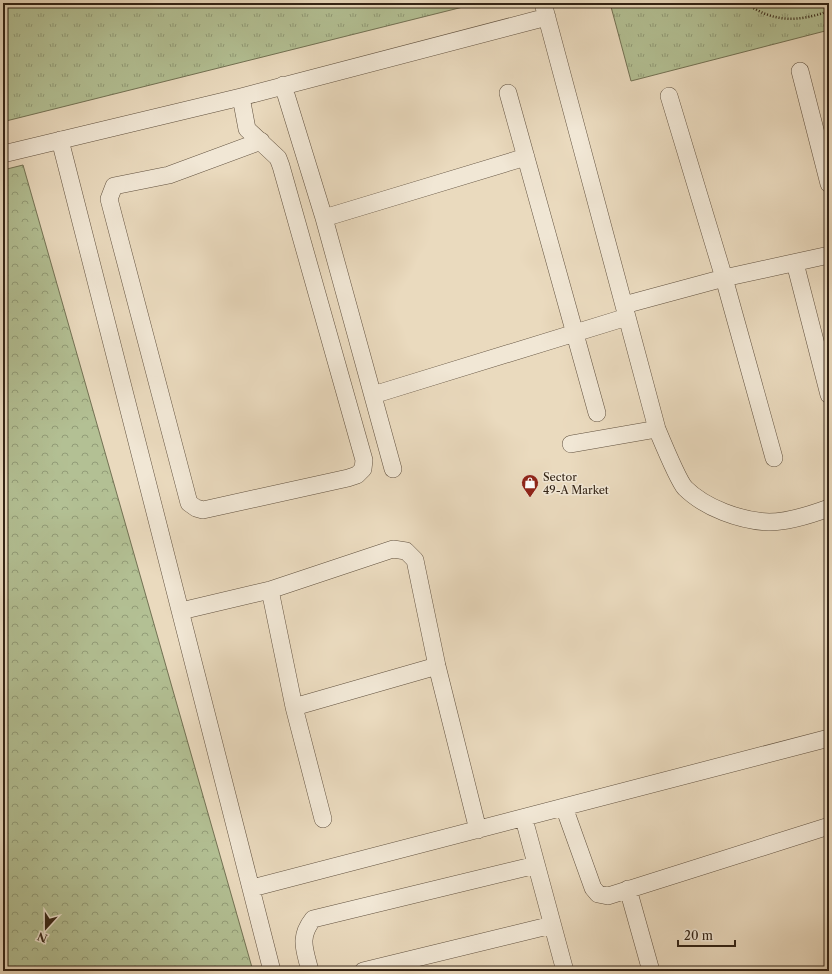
<svg xmlns="http://www.w3.org/2000/svg" width="832" height="974" font-family="'Libre Caslon Text',serif">
<style>
.grass{fill:url(#grass-tufts);stroke:#737254}
.forest{fill:url(#forest-crowns);stroke:#737254}
.lines{fill:none;stroke-linecap:round;stroke-linejoin:round}
.street-casing{stroke:#61513f;stroke-width:18}
.path{stroke:#332315;stroke-width:2.5;stroke-dasharray:1 2;stroke-linecap:butt}
.street{stroke:#f1e7d5;stroke-width:17}
.labels{text-anchor:middle;stroke-width:3;stroke-linejoin:round;paint-order:stroke}
.poi-label{font-size:11px;fill:#332315;stroke:#f1e7d5;text-anchor:start}
</style>
<defs>
<pattern id="grass-tufts" width="24" height="20" patternUnits="userSpaceOnUse"><rect width="24" height="20" fill="#b3c094"/><path d="M3 7l-1-3M5 7V3M7 7l1-3M15 17l-1-3M17 17v-4M19 17l1-3" fill="none" stroke="#929c78"/></pattern>
<pattern id="forest-crowns" width="20" height="18" patternUnits="userSpaceOnUse"><rect width="20" height="18" fill="#b3c094"/><path d="M2 6a3 3 0 1 1 6 0M12 15a3 3 0 1 1 6 0" fill="none" stroke="#929c78"/></pattern>
</defs>
<rect width="100%" height="100%" fill="#eadabe"/>
<filter id="stains"><feTurbulence type="fractalNoise" baseFrequency=".005" numOctaves="4"/><feColorMatrix values="0 0 0 0 .2 0 0 0 0 .09 0 0 0 0 .02 0 0 0 .5 -.17"/></filter>
<radialGradient id="worn" r=".72"><stop offset=".6" stop-color="#630" stop-opacity="0"/><stop offset="1" stop-color="#630" stop-opacity=".3"/></radialGradient>
<!-- grass -->
<path class="grass" d="M27,3h452l-473,118 -3,-10v-102z
M610,3h219v27l-198,51z"/>
<!-- forest -->
<path class="forest" d="M23,165l230,806h-250v-801z"/>
<g class="lines">
<defs>
<path id="street" d="M543,3l114,426c5,12 21,51 28,59 20,20 56,33 84,34 20,0 41,-7 60,-14
M800,71l29,113
M283,85l41,133 69,251
M508,93l89,320
M669,96l55,182 50,180
M241,97l6,32 31,29 3,8 83,294 -1,9 -6,6 -9,3 -145,32 -7,-2 -7,-5 -80,-304 5,-13 55,-11 92,-34
M60,140l212,831
M3,154l238,-57 306,-80
M324,218l202,-61
M795,263l34,132
M624,305l100,-27 105,-23
M373,395l254,-78
M571,444l86,-15
M270,590l24,117 143,-41
M181,611l89,-21 123,-41 13,2 9,9 22,106 41,164
M294,707l29,112
M564,807l29,81 5,6 10,2 221,-70
M524,819l41,152
M252,888l577,-150
M628,889l23,82
M310,971c-5,-21 -12,-33 3,-52l223,-54
M363,971l189,-46"/>
</defs>
<!-- street casing -->
<use href="#street" class="street-casing"/>
<!-- path -->
<path class="path" d="M746,3c27,20 53,19 83,8"/>
<!-- street -->
<use href="#street" class="street"/>
</g>
<!-- icons -->
<defs>
<symbol id="shop-pin" viewBox="-11 -11 22 30"><path d="M0 17L-7.5 6A9.5 9.5 0 1 1 7.5 6Z" fill="#8f2418" stroke="#f1e7d5"/><path d="M-5-2.5h2.3a2.7 3.5 0 0 1 5.4 0H5L5.5 6h-11ZM-1.5-2.5h3a1.5 2.3 0 0 0-3 0Z" fill="#fff"/></symbol>
</defs>
<g fill-rule="evenodd">
<use href="#shop-pin" x="520" y="473" width="20" height="27"/>
</g>
<g class="labels">
<!-- poi labels -->
<g class="poi-label">
<text x="543" y="481">Sector<tspan x="543" dy="13">49-A Market</tspan></text>
</g>
</g>
<!-- margin -->
<rect width="832" height="974" fill="none" stroke="#eadabe" stroke-width="16"/>
<rect x="4" y="4" width="824" height="966" fill="none" stroke="#332315" stroke-width="2"/>
<rect x="8" y="8" width="816" height="958" fill="none" stroke="#332315"/>
<!-- north arrow -->
<g transform="translate(46 928) rotate(201)" stroke="#f1e7d5" stroke-width="3" paint-order="stroke">
<path d="M0-3L7 15L0 10L-7 15Z" fill="#332315"/>
<text y="-6" font-size="11" font-weight="bold" text-anchor="middle" fill="#332315">N</text>
</g>
<!-- scale -->
<path d="M678 940v6h57v-6" fill="none" stroke="#332315" stroke-width="2"/>
<text x="684" y="940" font-size="12" fill="#332315" stroke="#f1e7d5" stroke-width="3" paint-order="stroke">20 m</text>
<rect width="100%" height="100%" filter="url(#stains)"/>
<rect width="100%" height="100%" fill="url(#worn)"/>
</svg>
